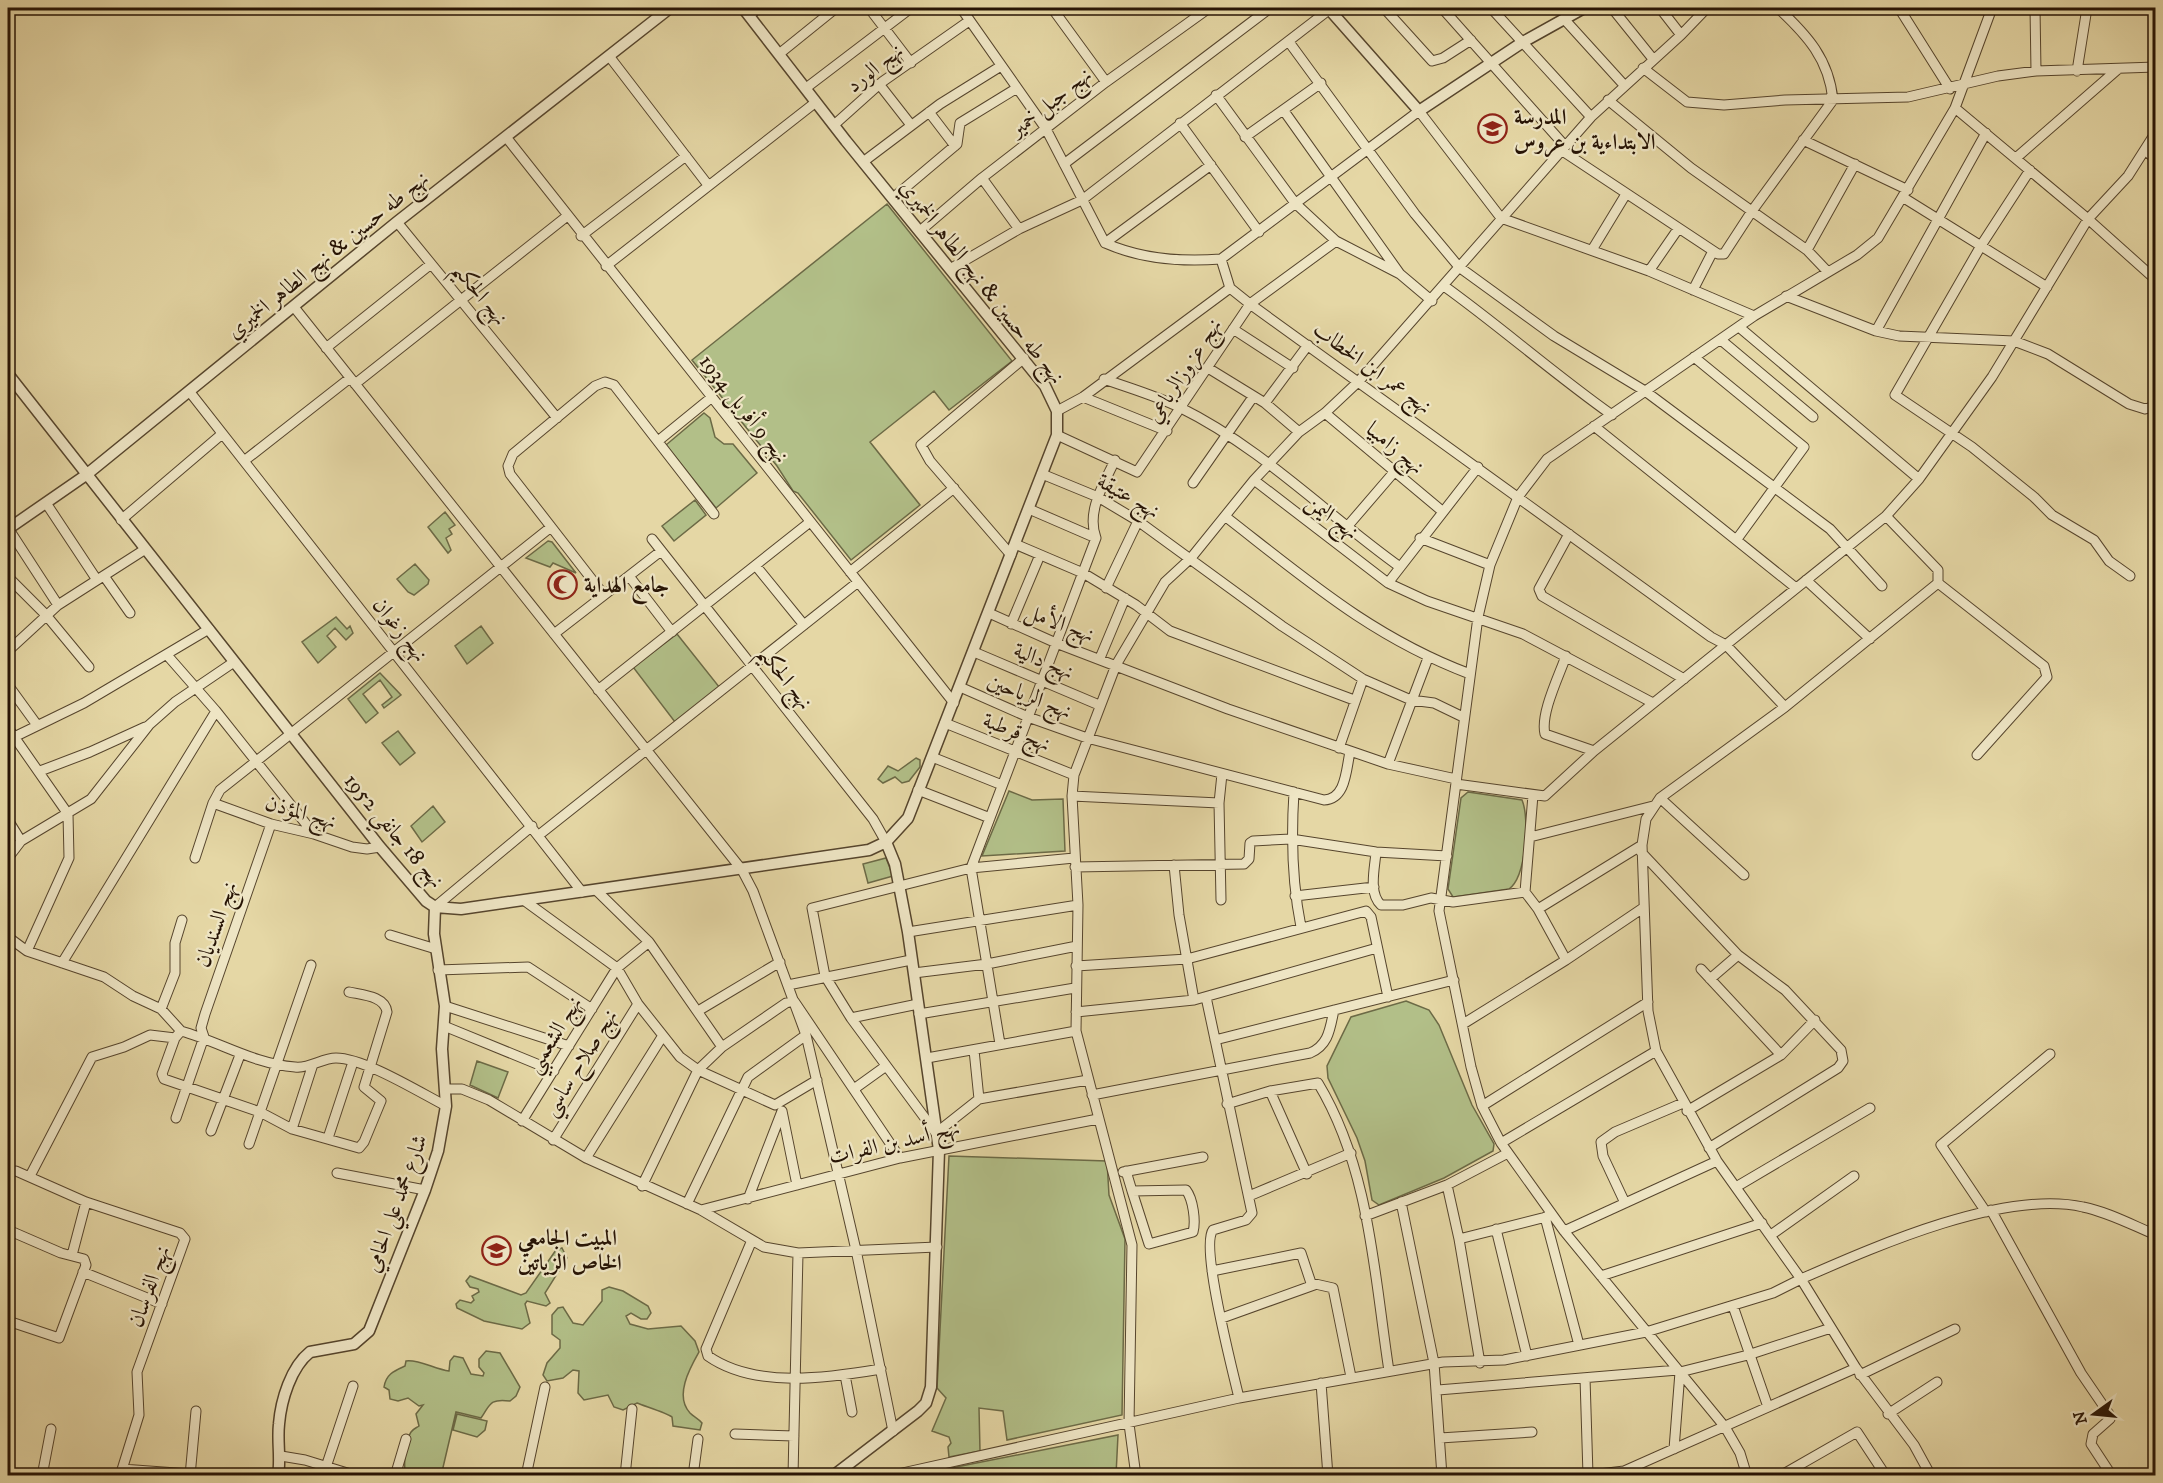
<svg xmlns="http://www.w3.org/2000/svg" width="2163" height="1483" font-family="'IM FELL DW Pica',Amiri,serif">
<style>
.green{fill:#b2bf88;stroke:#6c6a46;stroke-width:1.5}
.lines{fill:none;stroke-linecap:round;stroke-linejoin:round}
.minor-casing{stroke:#56452d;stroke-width:11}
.tertiary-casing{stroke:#56452d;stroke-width:13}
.minor{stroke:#eee5c4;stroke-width:9}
.tertiary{stroke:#eee5c4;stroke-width:10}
.labels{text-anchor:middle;stroke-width:4.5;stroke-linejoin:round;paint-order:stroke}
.street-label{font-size:22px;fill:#271405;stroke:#eee5c4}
.poi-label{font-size:22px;font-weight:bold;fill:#271405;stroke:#eee5c4;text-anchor:start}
</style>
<rect width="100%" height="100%" fill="#e5d7a5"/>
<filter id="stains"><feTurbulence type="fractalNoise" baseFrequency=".00333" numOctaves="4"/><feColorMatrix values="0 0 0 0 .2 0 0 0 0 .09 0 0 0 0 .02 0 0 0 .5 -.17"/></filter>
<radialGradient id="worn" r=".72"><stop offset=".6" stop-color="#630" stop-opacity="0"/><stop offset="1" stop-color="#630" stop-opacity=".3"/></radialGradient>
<!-- green -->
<path class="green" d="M887,204l125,157 -63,49 -15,-19 -64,51 50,63 -69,55 -53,-67 -5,-2 -16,-25 -85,-106z
M704,413l6,5 5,19 9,7h9l24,29 -41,35 -50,-63z
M695,500l11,15 -32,26 -12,-15z
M445,512l10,13 -6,4 3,5 -6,4 5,12 -3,3 -20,-26z
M548,541l4,1 24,31 -23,-10 -3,4 -24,-9z
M415,564l14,16 -1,4 -14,11 -6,-3 -11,-13z
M336,617l11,12 3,-3 3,7 -7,7 -11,-12 -8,8 9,11 -18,16 -16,-21z
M481,626l12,17 -26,21 -12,-18z
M677,634l43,54 -45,34 -42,-55z
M380,673l21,22 -17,13 -2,-3 10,-8 -12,-17 -17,14 15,19 -12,10 -18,-24z
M398,731l17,22 -15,12 -18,-22z
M916,758l4,2v7l-11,14 -7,2 -7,-6 -12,6 -5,-4 10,-13 10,5z
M1009,791l23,9 31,-1 2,52 -83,5z
M1468,792l54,8c8,19 4,77 -13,89l-56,8 -5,-8 13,-91z
M433,806l12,16 -23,20 -11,-16z
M886,858l7,18 -25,7 -5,-19z
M1406,1001l23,9 10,15 33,80 22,39 -1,7 -49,27 -65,27 -7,-5 -7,-39 -8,-23 -29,-60 -1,-12 24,-49z
M477,1061l31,11 -10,26 -28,-13z
M949,1156l158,5 2,34 16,44 -3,176 -115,25 -4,-29 -24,-3 1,43 -31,6 -1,-10 3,-4 -2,-6 -17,-6 14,-33 -9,-10z
M562,1248l5,10 -22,35 5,10 -4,3 -19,-5 -2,3 5,19 -8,6 -38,-8 -27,-13 -1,-4 4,-4 11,3 3,-3 -2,-4 7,-4 -1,-3 -8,-2 -4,-6 4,-5 51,19 5,-2 30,-43z
M609,1287l14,4 25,15 3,7 -4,6h-6l-10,-6 -5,3 4,8 18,5 33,-3 14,15 4,11c-9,16 -25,44 -9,61 4,4 8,5 12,10l-2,7 -27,-4 -1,-9c-5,-4 -28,-11 -35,-14l-14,7 -9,-3 -6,-12 -24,5 -6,-7 1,-22 -6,-1 -10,8 -16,3 -4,-6 4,-12 13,-15v-8l-8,-6v-19l6,-7 5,-1 10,16 10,2 19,-24v-11z
M486,1351l14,2 20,34 -4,9 -6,5c-22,-3 -20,5 -29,17l-25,-6 -15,64 -34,-1c-5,-6 -1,-36 4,-43 2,-3 5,-4 8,-6l-3,-12 7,-9 -4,1 -11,-8 -10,3 -8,-2 -1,-9 -5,-3c2,-13 10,-16 21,-21l1,-5c12,-2 29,8 43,10l1,-10 4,-5 9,2 8,16 12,2 1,-3 -5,-6v-8z
M457,1414l30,7 -2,9 -8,7 -24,-7z
M1118,1435l-2,40h-200z"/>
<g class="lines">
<defs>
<path id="minor" d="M869,8l42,55
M961,8l85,121 59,114c36,16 78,19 116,16l198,-148 82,107 148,53 105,45
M1052,8l54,74
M1384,8l48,53 11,-3 28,-18
M1442,8l123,138
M1491,8l100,109
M1612,8l41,51
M1660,8l21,27
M1899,8l51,81
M2035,8l1,63
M749,15l10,-7
M1565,20l59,65
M1289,42l126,172 44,53 95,69 91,55 185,138 52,57
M779,54l57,-46
M609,56l99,129
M1643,68l44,34 37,3 61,-5 123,-3 90,-21 38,-5 120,-4
M2077,71l10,-63
M879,84l32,41
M806,88l105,-80
M1216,95l79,108 41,38 64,33
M1608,100l83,68 116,82 20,21
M1955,108l133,111 68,61
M1284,111l116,163 32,27
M929,112l26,34
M1180,123l79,109
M834,125l48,-43 87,-61
M506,137l448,566
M1245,137l76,-54
M1803,140l105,50
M1561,150l157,104h6l28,-43 81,-111c-4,-41 -26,-65 -55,-92
M2145,150l11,10
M2016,158l102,-89
M863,162l77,-58 61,-38
M1064,164l206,-156
M2030,170l-48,74 -87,151 77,52 62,50 18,18 42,25 15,21 21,15
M982,178l37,51
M893,198l64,-54 3,-21 57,-35
M1904,198l143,89
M397,222l160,196
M920,231l62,-53 124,-96 103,-74
M581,236l105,-80
M1105,243l106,-78
M1592,250l34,-56
M1807,250l48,-86
M1221,259l9,29 20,16 461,333 15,8 59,62
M606,266l210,-164
M950,269l69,-40 63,-29 248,-191
M1649,271l29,-42
M1444,286c57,41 110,88 168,129
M1693,290l20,-39
M1786,296l90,35 23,5 115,5 34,13 81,50 16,5 11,-3
M294,307l448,563 11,21 53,144 50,215 37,181
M1739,327l180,152
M1233,329l60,39
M1876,331l110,-198
M1721,340l92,77
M326,348l105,-84
M1694,357l110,90 -67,92
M1208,368l57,35 34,29
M1104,379c25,9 53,17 77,29 81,40 146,107 219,159
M355,384l211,-167
M189,391l393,501
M1083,397l84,34
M1265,403l43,-58
M1057,411l26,-14 147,-109
M1325,413l117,98
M1594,426l202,162
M1057,435l80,37 113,-168 86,-63
M658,441l54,-44
M244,461l106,-83
M1042,474l56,23 40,24 144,105 81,53 48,21 23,3 29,14
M1254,480l134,103 39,18 96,33 130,69
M1193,483l60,-86
M46,503l51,77
M1029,509l67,29
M1226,517c81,63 146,120 244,157
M121,520l101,-86
M8,528l50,77
M1346,528l49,-57
M1569,534l-30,55 3,7 142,83
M1420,538l70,27
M652,539l221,280 13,23
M1015,544l68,29 53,32 34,26 184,69
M1011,555l-81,-94 -9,-16 103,-87
M756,566l48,59
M850,572l104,-84
M104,576l26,37
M629,576l43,56
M8,577l38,38 43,52
M1806,580l64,59
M1388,583l90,-116
M1938,583l106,83 3,11 -70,78
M1106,588l32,-67
M604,595l-94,-121 -2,-8 5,-12 82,-68 10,-4 9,3 100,129
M989,613l67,30 172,66 160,55 68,15
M1011,624l29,-69
M554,634l107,-83
M8,651l50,-46 86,-55
M974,652l125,53
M167,655l49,56
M1566,656c-7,20 -26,58 -21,78l49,17
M1100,658l25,-60
M8,685l29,40
M960,687l68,30 59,21 237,62c22,-1 22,-30 26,-48
M598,690l212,-168
M945,723l129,52
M8,728l60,86 1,44 -42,93
M8,740l76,-37 125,-74
M1339,748l24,-69
M932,757l70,28
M1388,764l40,-106
M40,771l50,-19 55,-25
M1456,784l89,12 49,-45 292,-235 33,-37 73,-102 96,-158 40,-43 28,-44
M918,790l72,28
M1294,792c-3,46 -2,90 7,135
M1072,796l147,7
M1660,798l84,77
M213,803l58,21 43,10 38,13 15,2 13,-2
M8,820l13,21
M539,835l319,-253
M1530,837l123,-31
M1376,852c-1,15 -8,41 5,53h22l28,-7 22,4 72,-10 13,17 28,51
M1641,852l97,103 47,35 56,60 2,11 -5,7 -129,80
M8,858l13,-17 70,-42 58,-74 26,-23 59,-40
M195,858l18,-55 7,-13 331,-263
M1174,865l5,50 15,85
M1075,867l169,-3 5,-5 1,-16 3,-2 38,-2 85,13 71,4
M596,890l53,52
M1525,892l8,-97
M1295,896l79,-9
M1221,900l-2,-97 3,-29
M525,901l92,67 21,36 42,53 18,13 77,35 42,-25
M435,907l97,-81
M1538,909l104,-64
M908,932l170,-27
M390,935l46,14
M8,937l19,14 77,26 29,19 28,13 20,22
M62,963l154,-252 98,123
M1076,966l111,-7 179,-48 5,6 17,80
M1701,969l80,86
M438,970l90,-3 64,42
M914,973l73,-9 90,-18
M1710,979l28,-24
M788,985l123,-25
M1206,997l46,216 -6,7 -33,10c-13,16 20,142 26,168
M445,1006l124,40
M161,1009l14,-36v-30l7,-23
M698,1011l82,-49
M1076,1012l118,-12 183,-52
M919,1014l156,-26
M851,1018l67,-14
M1463,1024l103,-64 77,-52
M444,1026l110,45
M175,1038l-13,36 2,5 96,33 32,17 67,19 5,-6 17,-41 -17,-14 23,-75c-2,-16 -25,-17 -38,-20
M1215,1040l239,-60
M1000,1044l-29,-176 125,-330c-10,-27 8,-54 19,-78
M974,1050l5,49 -43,34 -85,-115 -26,-42 -13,-68 159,-40 103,-10
M927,1058l149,-27
M447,1089h15l27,11 97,58 115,52 63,37 34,6 139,-6
M854,1089l32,-23
M1270,1091l37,83
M1092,1095l218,-42c19,-8 20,-25 24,-43
M979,1099l109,-19
M1227,1104l43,-13 48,-8c52,86 56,191 71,288
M1482,1106l166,-104
M782,1111l15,74
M1687,1111l94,-56 34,-35
M176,1118l28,-81 -3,-9 4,-14 66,-190
M522,1121l95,-153 32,-26 73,105
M292,1129l21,-65
M211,1131l29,-76
M328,1138l25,-76
M553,1140l85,-136
M1501,1143l155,-92
M249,1144l62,-179
M586,1158l76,-121
M16,1171l70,31 94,31 5,6 -48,133 2,43 -19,61
M1126,1171l6,20 54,-1c7,9 10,31 7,42l-44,12 -17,-53
M1123,1172l80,-15
M337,1173l88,17
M30,1176l62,-119 32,-10 26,-12 25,3 6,-7c39,11 73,33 114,36 14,2 27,-9 41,-9 28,0 83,34 110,48
M1447,1185l12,54 21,124
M642,1186l56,-116 24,-23 64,-44 8,-2 106,157
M1736,1187l134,-79
M1249,1196l102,-43
M748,1199l34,-88
M1401,1202l33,161 8,113
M1625,1203l-22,-47 -2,-14 14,-10 68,-29
M687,1204l61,-127 58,-42
M701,1210l199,-52 198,-39
M1991,1210l90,163 28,41 1,5 -17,15 -2,10 21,32
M1986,1212l-45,-67 109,-91
M1365,1216l82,-31 61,-32
M1545,1217l34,128
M1496,1229l31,127
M8,1230l53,23 23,6 2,6 -27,73 -51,-17
M1564,1231l153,-70
M1771,1235l83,-59
M1459,1239l91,-23
M752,1240l-46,109 2,7c47,33 120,22 173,13
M72,1255l14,-53
M1212,1271l89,-18 10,30 22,5 18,89
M83,1272l79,32
M1601,1276l161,-53
M1733,1306l35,101
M1222,1318l92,-33
M845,1375l7,37
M1860,1375l95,-46
M1585,1378l3,97
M1321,1383l7,93
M1438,1390l240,-20
M1888,1414l49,-32
M735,1434l59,2
M1440,1438l92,-6
M1674,1449l6,-77 68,-17 83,-27
M281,1456l24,4 52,16
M122,1469l95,7
M449,1474l3,2
M42,1476l9,-47
M190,1476l6,-65
M323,1476l30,-90
M395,1476l11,-37
M526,1476l19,-89
M625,1476l7,-67
M693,1476l5,-37
M793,1476l5,-223
M889,1476l350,-78 204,-36 61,-2 142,-28 127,-39 28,-14 -84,-118 -61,-110 -8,-40 -6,-166 4,-26 14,-21 125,-91 153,-124v-13l-52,-54
M1136,1476l-7,-52 3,-179 -56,-214 2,-126 -6,-109 2,-21 42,-110 49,-83 26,-24 63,-78 45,-48 26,-19 34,-32 232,-264 90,-82 26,-27
M1583,1476l41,-5 232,-103
M1747,1476l-7,-23 -15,-26 -161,-196 -63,-88 -19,-37 -11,-39 -32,-156 39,-294 12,-52 28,-68 29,-38 207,-143 103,-61 21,-17 77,-130 37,-100
M1780,1476l77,-44 29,44
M1931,1476l-17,-31 -58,-77 -55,-89c73,-32 203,-90 282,-72 25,5 49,18 73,28"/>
<path id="tertiary" d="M1328,8l91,103 104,-69 61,-34
M8,374l372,473 46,54 9,6 26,2 408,-59 17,-8 22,-24 149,-383v-24l-12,-25 -199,-245 -103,-133
M8,529l78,-54 311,-253 273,-214
M278,1476c3,-18 -1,-34 1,-52 2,-24 12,-57 31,-72l44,-8 15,-13 56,-141 13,-39 8,-45 -4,-57 3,-43 -11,-72 1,-27
M833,1476l85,-65 8,-8 5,-16 8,-237 -31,-218 -13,-68 -9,-22"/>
</defs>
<!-- minor casing -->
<use href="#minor" class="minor-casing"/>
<!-- tertiary casing -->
<use href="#tertiary" class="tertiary-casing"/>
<!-- minor -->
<use href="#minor" class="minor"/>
<!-- tertiary -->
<use href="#tertiary" class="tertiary"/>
</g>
<!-- icons -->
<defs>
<symbol id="school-ring" viewBox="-11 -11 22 22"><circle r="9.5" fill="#eee5c4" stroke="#8f2418" stroke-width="1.5"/><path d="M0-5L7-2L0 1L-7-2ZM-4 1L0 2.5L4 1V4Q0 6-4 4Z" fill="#8f2418"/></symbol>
<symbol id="mosque-ring" viewBox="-11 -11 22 22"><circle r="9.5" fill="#eee5c4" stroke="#8f2418" stroke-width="1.5"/><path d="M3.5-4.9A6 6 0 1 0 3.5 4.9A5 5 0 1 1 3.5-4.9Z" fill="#8f2418"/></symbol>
<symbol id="university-ring" viewBox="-11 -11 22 22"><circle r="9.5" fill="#eee5c4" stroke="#8f2418" stroke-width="1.5"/><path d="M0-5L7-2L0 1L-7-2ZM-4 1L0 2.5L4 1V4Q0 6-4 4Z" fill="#8f2418"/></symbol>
</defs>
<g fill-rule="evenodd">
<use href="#school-ring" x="1476" y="112" width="33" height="33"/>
<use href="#mosque-ring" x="546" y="568" width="33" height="33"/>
<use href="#university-ring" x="480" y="1234" width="33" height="33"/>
</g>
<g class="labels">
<!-- street labels -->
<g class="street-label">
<text transform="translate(874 67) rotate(-38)" y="8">نهج الورد</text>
<text transform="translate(1050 101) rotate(-38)" y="8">نهج جبل خمير</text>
<text transform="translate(327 254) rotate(-39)" y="8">نهج طه حسين &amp; نهج الطاهر الخميري</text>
<text transform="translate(983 281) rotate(52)" y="8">نهج طه حسين &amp; نهج الطاهر الخميري</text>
<text transform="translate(481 293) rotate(51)" y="8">نهج الحكيم</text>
<text transform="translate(1373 367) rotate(36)" y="8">نهج عمر ابن الخطاب</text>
<text transform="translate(1183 370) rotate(-57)" y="8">نهج عزوزالرباعي</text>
<text transform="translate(745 408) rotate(52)" y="8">نهج 9 أفريل 1934</text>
<text transform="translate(1396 447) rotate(40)" y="8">نهج زامبيا</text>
<text transform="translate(1129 495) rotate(30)" y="8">نهج عتيقة</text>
<text transform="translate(1333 516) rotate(37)" y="8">نهج اليمن</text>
<text transform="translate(1060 622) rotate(21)" y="8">نهج الأمل</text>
<text transform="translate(401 629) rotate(52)" y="8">نهج زغوان</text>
<text transform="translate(1044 660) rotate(23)" y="8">نهج دالية</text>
<text transform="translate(786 677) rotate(52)" y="8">نهج الحكيم</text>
<text transform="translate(1030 695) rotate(22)" y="8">نهج الرياحين</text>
<text transform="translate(1017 731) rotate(22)" y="8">نهج قرطبة</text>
<text transform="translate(301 811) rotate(16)" y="8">نهج المؤذن</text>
<text transform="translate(395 830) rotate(50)" y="8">نهج 18 جانفي 1952</text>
<text transform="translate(215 924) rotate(-71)" y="8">نهج السنديان</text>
<text transform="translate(553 1034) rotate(-58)" y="8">نهج الشعمبي</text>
<text transform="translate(579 1062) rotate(-58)" y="8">نهج صلاح ساسي</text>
<text transform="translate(894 1141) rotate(-13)" y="8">نهج أسد بن الفرات</text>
<text transform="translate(395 1203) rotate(-70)" y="8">شارع محمد علي الحامي</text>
<text transform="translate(148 1286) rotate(-70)" y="8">نهج الفرسان</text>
</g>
<!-- poi labels -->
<g class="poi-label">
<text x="1514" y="124">المدرسة<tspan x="1514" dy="25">الابتداءية بن عروس</tspan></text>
<text x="584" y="592">جامع الهداية</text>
<text x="518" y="1245">المبيت الجامعي<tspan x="518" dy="25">الخاص الزياتين</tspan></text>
</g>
</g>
<!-- margin -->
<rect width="2163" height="1483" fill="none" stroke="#e5d7a5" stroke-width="30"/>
<rect x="9" y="9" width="2145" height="1465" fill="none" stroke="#271405" stroke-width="3"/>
<rect x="15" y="15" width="2133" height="1453" fill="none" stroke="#271405" stroke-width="1.5"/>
<!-- north arrow -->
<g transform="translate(2094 1414) rotate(255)" stroke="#eee5c4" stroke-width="4.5" paint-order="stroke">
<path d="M0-4.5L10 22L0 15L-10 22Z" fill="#271405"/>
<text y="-9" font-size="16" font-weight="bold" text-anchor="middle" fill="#271405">N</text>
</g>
<rect width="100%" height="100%" filter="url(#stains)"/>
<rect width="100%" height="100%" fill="url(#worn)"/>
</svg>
